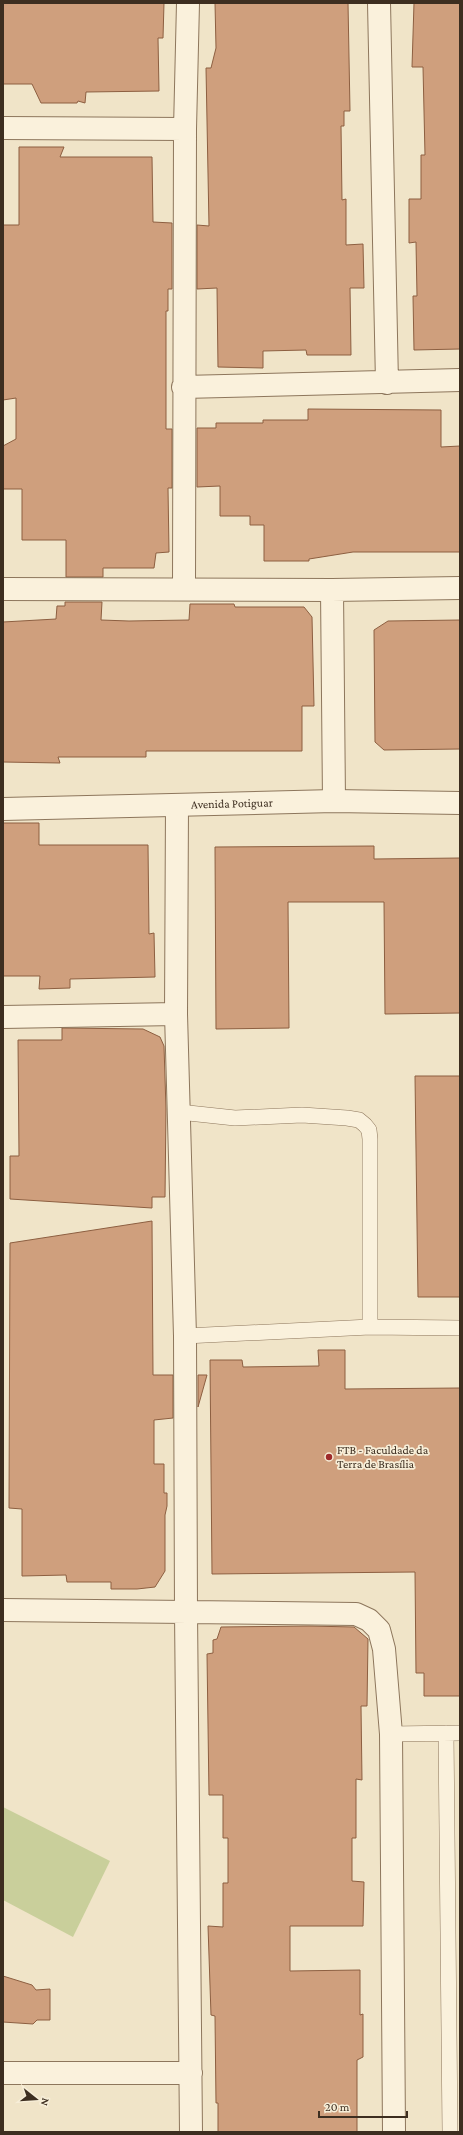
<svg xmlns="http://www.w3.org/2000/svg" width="463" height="2135" font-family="'Crimson Pro',serif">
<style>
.green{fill:#c9cf9b}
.building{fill:#cf9f7d;stroke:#8d5f41}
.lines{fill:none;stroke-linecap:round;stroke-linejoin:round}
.service-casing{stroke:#8d765c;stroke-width:16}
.minor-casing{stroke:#8d765c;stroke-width:24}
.tertiary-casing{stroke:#8d765c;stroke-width:24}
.service{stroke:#faf1dc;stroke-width:15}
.minor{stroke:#faf1dc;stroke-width:22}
.tertiary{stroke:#faf1dc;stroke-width:22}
.poi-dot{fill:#9e2a2b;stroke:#f7eed8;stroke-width:1.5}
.labels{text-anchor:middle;stroke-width:3.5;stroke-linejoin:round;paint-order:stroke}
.street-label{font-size:12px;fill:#3d2e20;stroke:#f7eed8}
.poi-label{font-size:12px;fill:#3d2e20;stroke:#f7eed8;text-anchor:start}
</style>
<rect width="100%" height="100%" fill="#f0e4c8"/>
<!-- green -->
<path class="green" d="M3,1807l107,54 -37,76 -70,-37z"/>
<!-- building -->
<path class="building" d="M3,3h161l-1,35h-5l1,53 -73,1 -1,11 -7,-2 -1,2h-36l-9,-19h-29z
M215,3h133l2,108h-6v15h-3l1,74 4,-1v46l17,-1 1,44h-14l1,67h-44l-1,-5 -43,1v17l-45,-1 -1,-79 -20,1v-64l12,1 -3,-158h5l5,-20z
M414,3h46v346l-46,1 -1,-54h4l-1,-54 -7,1v-44h12v-44h4l-2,-88h-11z
M19,147h45l-4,10h92l1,65 19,1v66h-4v22h-2v118h6v59h-4l1,64 -13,1 -2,15h-51v9h-37v-37h-44v-51h-19v-43l13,-7v-41l-13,2v-175h16z
M308,409l133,1v37l19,-1v106h-107l-44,7v2h-45v-36h-14v-9h-30v-30l-23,1v-59h19v-5h47v-3h45z
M65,602h37l-1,18 28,1 60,-1 1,-16h44l1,3h69l8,10 2,89h-12v45h-156v6h-88l2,6 -57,-1v-140l53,-3 1,-13h8z
M460,620v129l-76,1 -9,-8 -1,-112 14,-9z
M3,823h36v22h109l1,89 5,-1 1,44 -85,2v9l-31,1 1,-13h-37z
M374,846v13l86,-1v155l-75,1 -1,-112h-96l1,126 -73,1 -1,-182z
M62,1028l81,1 17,8 4,9 2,63 -1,88h-13v11l-142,-9v-43h9l-1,-116h44z
M415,1076h45v221h-42z
M152,1221l1,154h20v43l-19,2v44h10v29h3v13l-2,9v56l-10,16 -18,2h-26v-7h-44l-1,-7 -44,1v-67l-13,-1 1,-265z
M318,1350h27v39l115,-1v308h-36v-23h-8l-1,-101 -203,2 -2,-214h32l1,7 76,-1z
M198,1375h9l-9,32z
M309,1626l45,1 14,12 -1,67h-6l1,74 -6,-1v59h-4v43l12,1 -1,44h-73v45l70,-1v45l3,-1v43l-6,3v72h-139v-29h-2l-1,-87 -4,-1 -3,-89 15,1v-44h5v-45h-5v-43h-14l-2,-141 6,-1v-13l4,-1 4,-12z
M3,1976l29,9 4,5 14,-1v31h-13l-4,4 -30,-2z"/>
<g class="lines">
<defs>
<path id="service" d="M179,1112l56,6 67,-3 45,3 12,2 6,5 4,5 1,9v188
M185,1336l185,-9 90,1
M446,1733l4,399
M391,1734l69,-1"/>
<path id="minor" d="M379,3l8,380
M3,128l182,1
M183,387l277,-7
M184,588l1,-459 3,-126
M3,589l329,1 128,-2
M332,590l2,211
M177,805l-1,209 9,322 1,276 5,520
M3,1017l173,-3
M3,1610l353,4 13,6 10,10 5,19 7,85 3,398
M3,2073h188"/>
<g id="tertiary">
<path id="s1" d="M3,809l331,-8 126,2"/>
</g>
</defs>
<!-- service casing -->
<use href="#service" class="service-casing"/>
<!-- minor casing -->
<use href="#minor" class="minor-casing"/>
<!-- tertiary casing -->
<use href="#tertiary" class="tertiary-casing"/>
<!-- service -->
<use href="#service" class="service"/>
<!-- minor -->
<use href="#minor" class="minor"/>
<!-- tertiary -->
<use href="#tertiary" class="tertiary"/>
</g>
<!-- markers -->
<circle class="poi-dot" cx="329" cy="1457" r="4"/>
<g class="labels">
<!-- street labels -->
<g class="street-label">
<text dy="4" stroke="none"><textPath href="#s1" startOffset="229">Avenida Potiguar</textPath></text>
</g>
<!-- poi labels -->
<g class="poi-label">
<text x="337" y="1454">FTB - Faculdade da<tspan x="337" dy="14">Terra de Brasília</tspan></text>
</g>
</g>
<!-- border -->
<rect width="463" height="2135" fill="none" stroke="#3d2e20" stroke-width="8"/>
<!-- north arrow -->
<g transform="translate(36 2099) rotate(107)" stroke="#f7eed8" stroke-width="3" paint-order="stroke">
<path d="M0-3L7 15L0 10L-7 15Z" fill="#3d2e20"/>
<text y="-6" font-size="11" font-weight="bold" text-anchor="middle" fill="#3d2e20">N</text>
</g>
<!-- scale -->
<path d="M319 2111v6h88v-6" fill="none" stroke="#3d2e20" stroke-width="2"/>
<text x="325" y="2111" font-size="12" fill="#3d2e20" stroke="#f7eed8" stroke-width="3" paint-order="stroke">20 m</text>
</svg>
